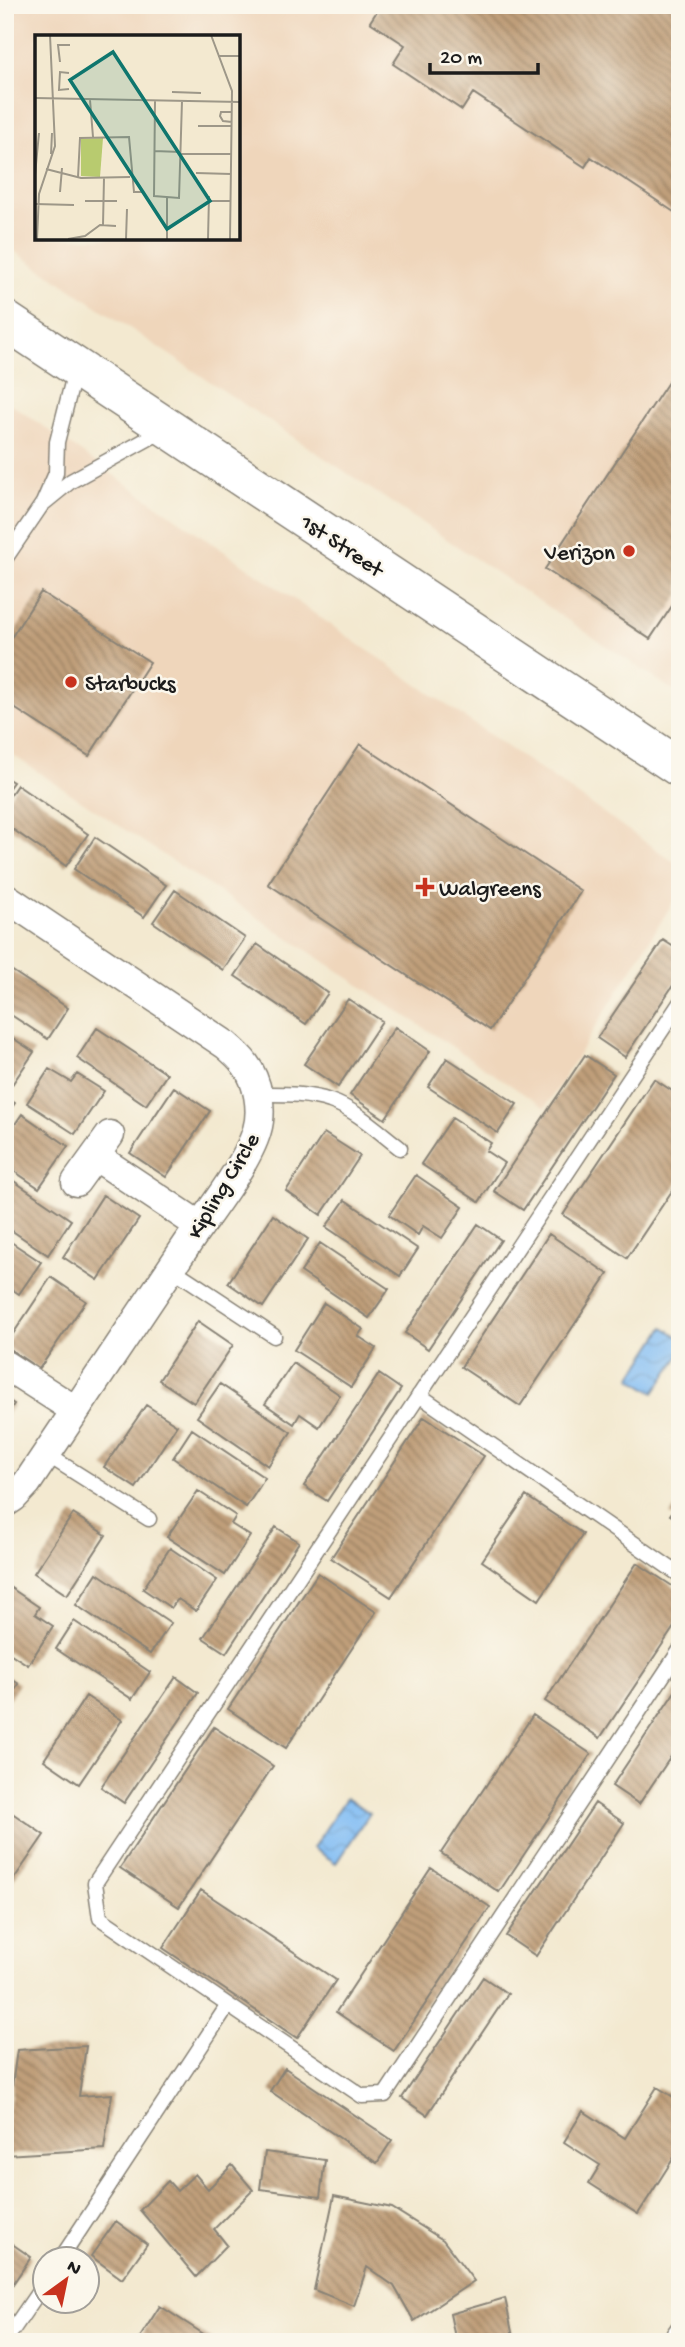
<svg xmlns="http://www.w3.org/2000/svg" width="685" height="2347" font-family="'Gochi Hand',sans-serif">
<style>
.built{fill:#efd6bb;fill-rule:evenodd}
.water{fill:url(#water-waves);stroke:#4f6c88;stroke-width:2}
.building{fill:url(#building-back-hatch)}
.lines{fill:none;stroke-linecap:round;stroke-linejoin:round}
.service-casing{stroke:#888276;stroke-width:17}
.minor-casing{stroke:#888276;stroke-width:31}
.primary-casing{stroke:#888276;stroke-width:41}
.service{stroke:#fff;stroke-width:14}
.minor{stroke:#fff;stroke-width:28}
.primary{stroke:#fff;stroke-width:38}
.poi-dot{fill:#c8321e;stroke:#fbf7ec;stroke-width:2.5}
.labels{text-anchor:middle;stroke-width:5;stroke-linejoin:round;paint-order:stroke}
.street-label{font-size:23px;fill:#1c1c1c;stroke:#fbf7ec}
.poi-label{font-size:23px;fill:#1c1c1c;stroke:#fbf7ec;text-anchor:start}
.inset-road{fill:none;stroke:#9d9788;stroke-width:2}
.view{fill:#0f766e;fill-opacity:0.15;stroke:#0f766e;stroke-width:3.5}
.inset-edge{fill:none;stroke:#1c1c1c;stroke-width:3.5}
</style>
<defs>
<pattern id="water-waves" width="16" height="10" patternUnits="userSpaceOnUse" patternTransform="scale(1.75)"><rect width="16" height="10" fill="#82bdf4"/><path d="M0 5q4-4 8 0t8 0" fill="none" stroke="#70a2d1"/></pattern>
<pattern id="building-back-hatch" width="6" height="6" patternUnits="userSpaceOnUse" patternTransform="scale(1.75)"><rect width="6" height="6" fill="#c09f7a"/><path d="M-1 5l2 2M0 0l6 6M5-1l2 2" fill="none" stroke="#9b8163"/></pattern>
</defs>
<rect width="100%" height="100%" fill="#fbf7ec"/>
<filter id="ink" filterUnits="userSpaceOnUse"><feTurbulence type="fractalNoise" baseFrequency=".0143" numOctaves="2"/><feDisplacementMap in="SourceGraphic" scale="14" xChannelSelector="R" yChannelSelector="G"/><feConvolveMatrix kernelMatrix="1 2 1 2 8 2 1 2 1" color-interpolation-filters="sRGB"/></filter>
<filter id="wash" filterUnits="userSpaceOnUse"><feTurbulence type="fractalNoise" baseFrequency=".00686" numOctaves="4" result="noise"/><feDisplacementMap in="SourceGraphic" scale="28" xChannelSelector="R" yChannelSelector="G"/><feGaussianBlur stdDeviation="1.57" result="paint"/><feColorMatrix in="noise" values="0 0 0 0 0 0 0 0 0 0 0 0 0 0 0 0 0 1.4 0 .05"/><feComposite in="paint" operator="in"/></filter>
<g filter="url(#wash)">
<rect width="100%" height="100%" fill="#f3e9d0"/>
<!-- built -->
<path class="built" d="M5,5h675v690l-675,-450zM37,37h201v201h-201z
M5,400l675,466v25l-135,217 -540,-358z"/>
<!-- water -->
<path class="water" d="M664,1327l16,11v17l-26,38 -23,-15z
M346,1798l24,15 -34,50 -23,-15z"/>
<g id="blocks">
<!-- building -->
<path class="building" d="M381,5h299v211l-89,-59 -6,10 -112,-74 -11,17 -69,-46 12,-19 -35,-23z
M680,364v230l-30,45 -105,-70z
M41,592l109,70 -61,94 -84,-54v-55z
M360,744l221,147 -91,139 -222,-146z
M5,777l8,5 -8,11z
M17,785l71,49 -22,32 -61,-42v-21z
M95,837l71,48 -22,32 -70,-48z
M175,890l70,48 -22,32 -70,-48z
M663,940l17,11v24l-55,82 -28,-19z
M257,944l71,49 -22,31 -71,-48z
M5,966l63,42 -20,31 -43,-28z
M348,999l34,22 -44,66 -34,-23z
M395,1027l35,24 -45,68 -35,-24z
M97,1028l70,46 -21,31 -69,-47z
M5,1033l29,19 -23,34 -6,-5z
M585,1055l29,19 -91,136 -29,-19z
M447,1058l70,46 -19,29 -70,-46z
M49,1069l22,13 6,-8 27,17 -29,43 -48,-31z
M654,1079l26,17v83l-53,79 -64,-43z
M174,1087l36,24 -44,66 -36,-24z
M5,1097l10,6 -10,14z
M22,1114l46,32 -29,42 -31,-21 5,-7 -8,-5v-16z
M452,1118l39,25 -5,8 18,12 -25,39 -58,-38z
M324,1133l36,23 -39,59 -35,-24z
M5,1175l66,45 -23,35 -43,-29z
M416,1175l47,32 -21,31 -19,-12 -5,9 -29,-20z
M103,1195l36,24 -41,61 -35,-23z
M345,1200l73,49 -18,27 -74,-49z
M273,1215l35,24 -45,68 -35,-24z
M478,1224l23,16 -73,109 -23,-16z
M549,1234l59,40 -88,132 -59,-39z
M5,1238l36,24 -22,32 -14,-9z
M320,1243l69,46 -20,29 -68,-46z
M51,1277l35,24 -47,68 -34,-23z
M324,1303l39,26 -5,7 18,12 -25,39 -57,-37z
M198,1321l35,24 -39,58 -35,-23z
M293,1363l47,32 -21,32 -19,-13 -6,10 -29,-20z
M379,1374l22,15 -74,112 -23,-15z
M220,1384l71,48 -23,34 -71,-49z
M5,1398l9,6 -9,14z
M146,1405l31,20 -41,63 -32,-21z
M424,1417l60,39 -93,141 -60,-39z
M192,1429l73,49 -19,29 -73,-49z
M198,1491l38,25 -5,8 19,12 -25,39 -58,-38z
M526,1496l57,38 -44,66 -57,-39z
M680,1500v21l-10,-6z
M73,1514l33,21 -39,60 -33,-22z
M276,1527l23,15 -73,111 -23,-15z
M170,1548l47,32 -21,31 -18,-12 -7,9 -28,-19z
M637,1563l43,28v27l-80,120 -55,-37z
M97,1573l74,50 -21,31 -74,-49z
M318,1573l58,39 -90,136 -58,-39z
M5,1584l34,23 -4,7 18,12 -25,39 -23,-15z
M74,1621l76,51 -18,27 -76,-50z
M5,1675l14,9 -14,21z
M176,1677l22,16 -74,110 -23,-16z
M680,1684v59l-41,61 -27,-18z
M86,1696l36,24 -43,64 -35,-24z
M533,1715l58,39 -92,138 -58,-39z
M214,1727l59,39 -94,141 -59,-39z
M595,1803l29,20 -88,133 -30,-20z
M5,1808l39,27 -37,54 -2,-1z
M431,1868l59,39 -96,144 -58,-39z
M201,1890l135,90 -39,58 -134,-90z
M483,1977l25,17 -81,121 -25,-17z
M86,2046l-7,50 33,-2 -8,55 -99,6v-19l12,-86z
M285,2068l107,72 -15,23 -107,-72z
M657,2087l23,14v47l-42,66 -49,-31 11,-18 -36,-23 19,-31 42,27z
M265,2152l60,8 -5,37 -60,-8z
M232,2165l21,25 -39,39 13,16 -31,32 -56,-67 28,-29 9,10 18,-17 13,15z
M334,2196l58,12 51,32 31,41 -60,40 -20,-35 -27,-19 -13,39 -40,-16z
M116,2221l31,23 -25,35 -31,-23z
M5,2239l26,18 -26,39z
M505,2298l9,44h-58l-6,-28z
M160,2306l56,36h-79z"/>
</g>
</g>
<g filter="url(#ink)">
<use href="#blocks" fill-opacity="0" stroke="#888276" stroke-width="2"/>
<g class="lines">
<defs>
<path id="service" d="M44,503l27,-22 93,-51
M5,559l38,-56 13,-30 1,-31 18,-71
M680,1003l-585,880 5,35 262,178 23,-1 295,-445
M258,1094c24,0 49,-1 72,7 25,8 49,31 70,47
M171,1268l103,68
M419,1395l261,180
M46,1454l103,65
M60,2260l168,-255
M5,2341l41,-60
M668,2342l12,-17"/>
<path id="minor" d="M5,897l221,148c7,6 14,12 19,19 13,17 18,46 12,66 -9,33 -49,83 -69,113 -54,80 -108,160 -161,240l-13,14 -9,6
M95,1156l105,70
M76,1182l34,-47
M5,1365l70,45"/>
<path id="primary" d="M5,320l675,448"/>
</defs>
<!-- service casing -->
<use href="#service" class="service-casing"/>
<!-- minor casing -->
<use href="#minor" class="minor-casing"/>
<!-- primary casing -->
<use href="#primary" class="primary-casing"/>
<!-- service -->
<use href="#service" class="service"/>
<!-- minor -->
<use href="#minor" class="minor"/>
<!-- primary -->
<use href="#primary" class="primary"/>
</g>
</g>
<!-- markers -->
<g class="poi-dot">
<circle cx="629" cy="551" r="7"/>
<circle cx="71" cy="682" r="7"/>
<path d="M421.5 876.5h7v7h7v7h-7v7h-7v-7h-7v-7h7z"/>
</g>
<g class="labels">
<!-- street labels -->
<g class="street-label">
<text transform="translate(343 544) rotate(34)" y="8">1st Street</text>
<text transform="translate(222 1185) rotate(-59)" y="8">Kipling Circle</text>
</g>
<!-- poi labels -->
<g class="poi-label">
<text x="615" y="559" text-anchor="end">Verizon</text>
<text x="85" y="690">Starbucks</text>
<text x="439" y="895">Walgreens</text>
</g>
</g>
<!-- overview -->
<g transform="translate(35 35)">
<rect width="205" height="205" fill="#f3e9d0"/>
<path d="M68,103l-3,39 -19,-1v-37z" fill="#b8cb6f"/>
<path class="inset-road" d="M176,0l21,56 -2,148M183,21h22M25,27l-2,-17h12M34,38l-9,-1 -1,18 10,-1M137,57l29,1M0,63l205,4M55,65l3,37M120,66l-1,95 25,2 3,-97M197,87l-9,-1 -3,-5 1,-4h11M163,91h33M119,116l27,1M16,119l1,-21M146,119h50M11,134l35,9 49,-1M161,138l35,1M0,140l4,-42M43,142l2,-39 49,-1 5,55h9M25,157l2,-24M50,166h32M174,166h22M0,169l39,1M68,190l1,-47M2,204l2,-45 16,-48 -5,-111M33,204l17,-3 15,-11 16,1M91,204l1,-30M132,204v-41M173,204l1,-43"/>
<path class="view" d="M78,17l97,149 -43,28 -97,-149z"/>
<rect width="205" height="205" class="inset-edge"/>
</g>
<!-- margin -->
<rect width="685" height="2347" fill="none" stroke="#fbf7ec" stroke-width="28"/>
<!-- north arrow -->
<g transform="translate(66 2280) rotate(33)"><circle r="33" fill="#fbf7ec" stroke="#a29f99" stroke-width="2"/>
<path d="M0-5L12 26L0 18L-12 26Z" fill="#c8321e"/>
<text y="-10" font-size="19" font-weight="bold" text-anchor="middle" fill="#1c1c1c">N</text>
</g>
<!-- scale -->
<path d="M430 63v10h108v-10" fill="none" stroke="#1c1c1c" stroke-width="3.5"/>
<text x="440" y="63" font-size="21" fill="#1c1c1c" stroke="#fbf7ec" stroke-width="5" paint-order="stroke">20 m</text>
</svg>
